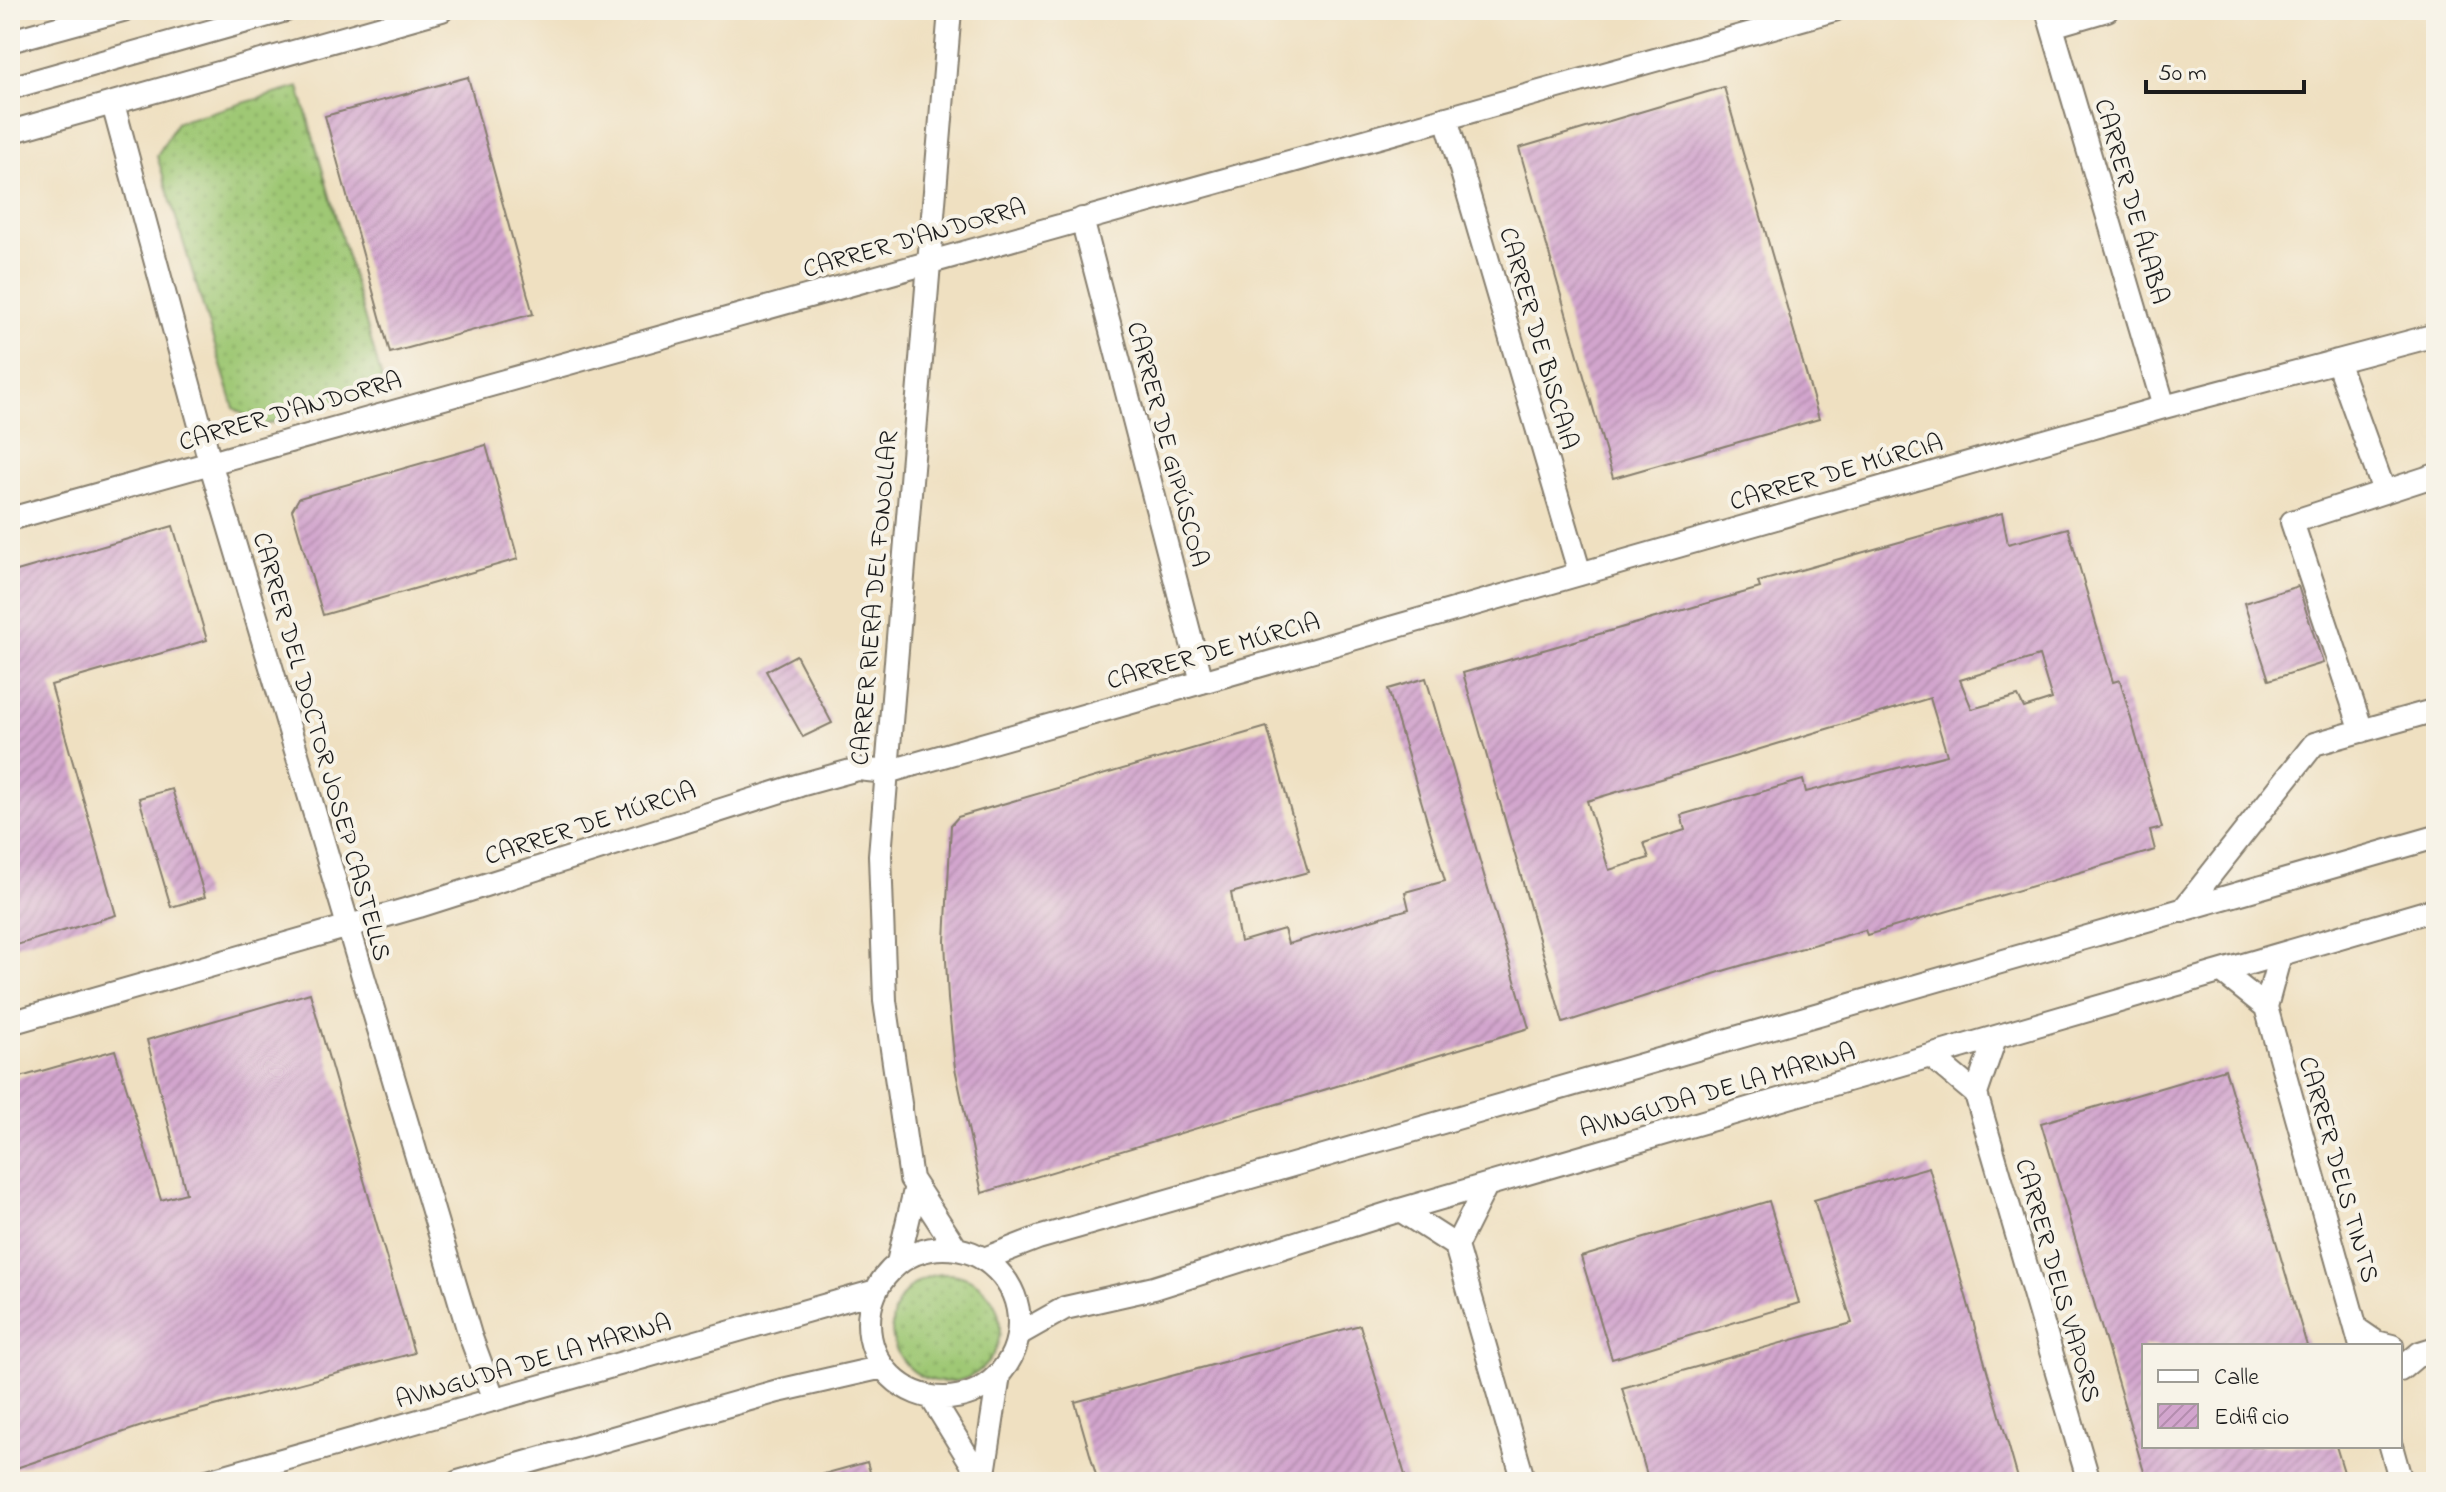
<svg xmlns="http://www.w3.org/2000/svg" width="2446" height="1492" font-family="'Indie Flower',sans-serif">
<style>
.grass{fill:url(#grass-dots);stroke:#5e7248;stroke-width:2}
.building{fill:url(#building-hatch);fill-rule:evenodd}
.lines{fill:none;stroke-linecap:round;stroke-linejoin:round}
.minor-casing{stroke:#867e6e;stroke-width:26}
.minor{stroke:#fff;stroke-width:22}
.labels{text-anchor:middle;stroke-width:8;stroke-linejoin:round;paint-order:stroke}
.street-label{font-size:26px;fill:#1c1c1c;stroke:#f7f3e8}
</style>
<defs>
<pattern id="grass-dots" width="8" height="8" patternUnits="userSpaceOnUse" patternTransform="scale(2)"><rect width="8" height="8" fill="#9fc874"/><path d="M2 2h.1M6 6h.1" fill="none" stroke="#88ab64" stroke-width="1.8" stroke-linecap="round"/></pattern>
<pattern id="building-hatch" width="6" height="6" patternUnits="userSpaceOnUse" patternTransform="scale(2)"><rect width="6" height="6" fill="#d2a5cd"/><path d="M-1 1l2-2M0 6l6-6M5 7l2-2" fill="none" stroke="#b48daf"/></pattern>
</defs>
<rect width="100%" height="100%" fill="#f7f3e8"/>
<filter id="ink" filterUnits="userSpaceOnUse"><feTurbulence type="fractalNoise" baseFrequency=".0125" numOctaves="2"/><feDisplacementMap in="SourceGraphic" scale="16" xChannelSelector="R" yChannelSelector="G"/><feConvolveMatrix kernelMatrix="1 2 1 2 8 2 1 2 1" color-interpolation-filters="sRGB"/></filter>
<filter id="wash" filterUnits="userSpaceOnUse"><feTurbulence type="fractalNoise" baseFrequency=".006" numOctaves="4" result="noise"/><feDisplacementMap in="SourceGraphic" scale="32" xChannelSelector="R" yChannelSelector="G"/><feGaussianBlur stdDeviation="1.8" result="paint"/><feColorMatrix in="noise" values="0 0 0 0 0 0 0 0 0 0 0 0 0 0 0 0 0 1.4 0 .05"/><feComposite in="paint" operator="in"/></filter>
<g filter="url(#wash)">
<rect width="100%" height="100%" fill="#efe0c1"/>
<!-- grass -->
<path class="grass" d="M299,87l86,303 -124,36 -27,-18 -77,-252 20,-34z
M892 1328a54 54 0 1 1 108 0a54 54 0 1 1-108 0Z"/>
<g id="blocks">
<!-- building -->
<path class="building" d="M468,77l65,237 -143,39 -65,-237z
M1724,87l95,332 -206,59 -94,-330z
M486,445l32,114 -195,56 -31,-105 7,-12z
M2002,513l6,31 60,-16 45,154 7,-2 42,148 -12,3 5,19 -288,85 -2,-5 -139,40 -163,53 -100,-350 297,-85 -2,-6zM2039,656l13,43 -28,9 -6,-12 -46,13 -12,-29zM1930,698l17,57 -141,37 -3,-12 -122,35 4,15 -41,13 5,15 -40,12 -22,-69z
M173,526l34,114 -156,45 65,230 -106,32v-374z
M2298,586l25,77 -54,17 -25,-77z
M796,655l36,68 -29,14 -37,-66z
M1426,678l103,350 -547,165 -27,-125 -7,-69 -3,-58 6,-116 7,-8 309,-90 41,145 -77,21 9,49 44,-13 4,15 121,-35 -4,-17 40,-11 -57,-192z
M172,789l33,108 -34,10 -32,-109z
M310,993l104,360 -263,70 -141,47v-390l105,-30 46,150 25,-7 -39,-153z
M2225,1069l82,277h-163v100h192l11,36h-200l-106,-359z
M1929,1167l90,315h-370l-27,-94 230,-65 -38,-123z
M1769,1201l30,102 -187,56 -31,-102z
M1360,1325l47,157h-309l-23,-80z
M867,1462l6,20h-60v-5z"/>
</g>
</g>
<g filter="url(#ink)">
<use href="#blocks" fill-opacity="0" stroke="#867e6e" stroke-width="2"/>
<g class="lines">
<defs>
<path id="minor" d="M950,10l-70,845 5,146 26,178 45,69
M2047,10l117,397
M2052,26l55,-16
M10,41l113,-31
M10,88l276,-78
M113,104l97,358 260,873 24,65
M1446,118l134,456
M10,132l432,-122
M1082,219l120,463
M2337,361l47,130
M10,519l1824,-509
M2362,731l-70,-209 144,-47
M2182,911l132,-167 122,-34
M2280,955l-14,52 95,339
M2222,972l44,35
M10,1023l409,-117 381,-121 58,-16 29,3 1277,-365 272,-72
M1932,1057l44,37 113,388
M1976,1094l19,-56
M1400,1210l56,36 68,236
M1456,1246l30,-60
M869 1323a75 75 0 1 1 150 0a75 75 0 1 1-150 0Z
M984,1259l54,-21 1398,-401
M898,1263l17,-73
M2357,1329l19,13 16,4
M1019,1334l46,-26 89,-20 246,-78 1036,-301
M2400,1370l20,-17 16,-5
M931,1397l52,85
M2391,1446l10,36
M983,1480l16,-105
M204,1482l672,-191
M458,1482l320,-91 105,-24"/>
</defs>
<!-- minor casing -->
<use href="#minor" class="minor-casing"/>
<!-- minor -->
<use href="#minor" class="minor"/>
</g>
</g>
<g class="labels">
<!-- street labels -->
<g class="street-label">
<text transform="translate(2133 201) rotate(74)" y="9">CARRER DE ÁLABA</text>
<text transform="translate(914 237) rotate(-16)" y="9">CARRER D'ANDORRA</text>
<text transform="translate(1540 338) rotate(74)" y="9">CARRER DE BISCAIA</text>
<text transform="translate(290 410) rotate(-16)" y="9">CARRER D'ANDORRA</text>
<text transform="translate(1169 444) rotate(75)" y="9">CARRER DE GIPÚSCOA</text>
<text transform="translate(1836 471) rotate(-16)" y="9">CARRER DE MÚRCIA</text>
<text transform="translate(873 598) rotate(-85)" y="9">CARRER RIERA DEL FONOLLAR</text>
<text transform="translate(1213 650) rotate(-16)" y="9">CARRER DE MÚRCIA</text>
<text transform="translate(323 746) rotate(74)" y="9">CARRER DEL DOCTOR JOSEP CASTELLS</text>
<text transform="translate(590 822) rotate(-18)" y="9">CARRER DE MÚRCIA</text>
<text transform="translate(1717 1089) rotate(-16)" y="9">AVINGUDA DE LA MARINA</text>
<text transform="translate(2340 1169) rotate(74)" y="9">CARRER DELS TINTS</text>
<text transform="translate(2059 1280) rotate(74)" y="9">CARRER DELS VAPORS</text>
<text transform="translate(533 1360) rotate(-16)" y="9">AVINGUDA DE LA MARINA</text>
</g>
</g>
<!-- margin -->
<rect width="2446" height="1492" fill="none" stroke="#f7f3e8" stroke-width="40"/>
<!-- legend -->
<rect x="2142" y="1344" width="260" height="104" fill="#f7f3e8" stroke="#9f9d96" stroke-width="2"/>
<rect x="2158" y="1370" width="40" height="12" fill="#ffffff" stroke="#9f9d96" stroke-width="2"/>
<text x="2214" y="1384" font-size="24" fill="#1c1c1c">Calle</text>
<rect x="2158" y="1404" width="40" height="24" fill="url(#building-hatch)" stroke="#9f9d96" stroke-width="2"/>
<text x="2214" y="1424" font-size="24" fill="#1c1c1c">Edificio</text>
<!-- scale -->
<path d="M2146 80v12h158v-12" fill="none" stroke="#1c1c1c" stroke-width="4"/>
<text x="2158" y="80" font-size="24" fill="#1c1c1c" stroke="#f7f3e8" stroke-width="6" paint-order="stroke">50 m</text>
</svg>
